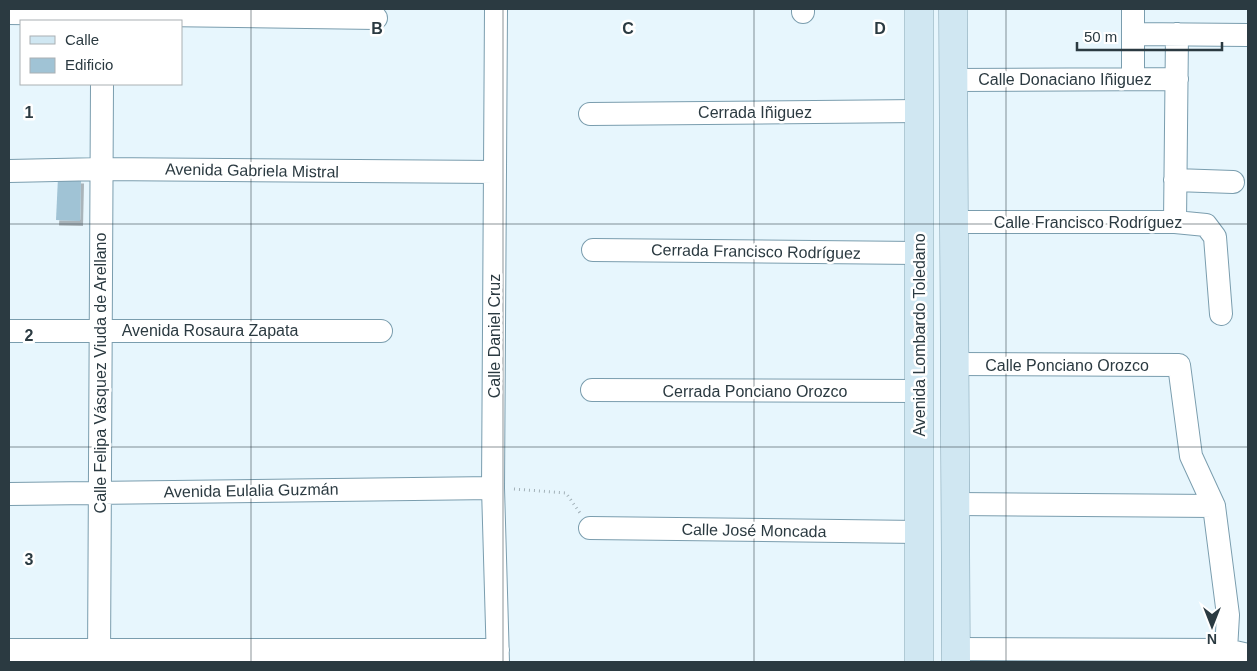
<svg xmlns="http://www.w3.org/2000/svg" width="1257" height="671" font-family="Arial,sans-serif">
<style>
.building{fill:#a0c3d5;filter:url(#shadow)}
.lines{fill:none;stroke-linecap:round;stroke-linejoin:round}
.street-casing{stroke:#7a9dae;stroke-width:24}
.secondary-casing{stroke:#7a9dae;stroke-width:29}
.path{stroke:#a2b1b8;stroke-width:3;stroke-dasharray:1 4;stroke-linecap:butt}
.street{stroke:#fff;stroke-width:22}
.secondary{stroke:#d0e7f2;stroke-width:28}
.grid{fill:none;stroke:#2b3a41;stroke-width:1;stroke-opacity:0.55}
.labels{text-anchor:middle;stroke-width:5;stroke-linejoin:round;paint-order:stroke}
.street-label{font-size:16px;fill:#2b3a41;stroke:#fff}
.grid-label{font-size:16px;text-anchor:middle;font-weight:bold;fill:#2b3a41;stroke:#fff;stroke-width:5;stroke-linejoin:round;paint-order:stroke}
</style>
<defs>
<filter id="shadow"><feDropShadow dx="3" dy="5.5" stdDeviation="0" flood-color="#0004"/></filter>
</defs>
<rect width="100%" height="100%" fill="#e7f6fd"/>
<!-- building -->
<path class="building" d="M58,177l23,1 -1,43 -24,-1z"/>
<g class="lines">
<defs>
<path id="street" d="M496,9l-3,479 5,174
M803,12v-3
M9,13l367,5
M1134,34l114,1
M1133,79v-70
M954,80l223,-1
M590,114l330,-3
M9,171l93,-2 393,3
M1175,180l58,2
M955,222h220l31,3 9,12 6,77
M1175,222l2,-188
M593,250l325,3
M9,331h372
M956,364l223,1 12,91 23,50 14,109 -2,35
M592,390l327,1
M9,494l484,-6
M957,504l257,2
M590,528l328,4
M956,649l270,1 22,5
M9,650h489
M99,662l3,-578"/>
<path id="secondary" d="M919,9v653
M953,9l3,653"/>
</defs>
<!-- street casing -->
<use href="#street" class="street-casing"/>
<!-- secondary casing -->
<use href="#secondary" class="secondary-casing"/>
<!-- path -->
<path class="path" d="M514,489l52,4 14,20"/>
<!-- street -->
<use href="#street" class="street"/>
<!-- secondary -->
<use href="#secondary" class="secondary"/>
</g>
<!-- grid -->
<path class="grid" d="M251,9v653M503,9v653M754,9v653M1006,9v653M9,224h1239M9,447h1239"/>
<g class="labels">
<!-- street labels -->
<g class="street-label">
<text x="1065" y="85">Calle Donaciano Iñiguez</text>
<text x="755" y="118">Cerrada Iñiguez</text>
<text transform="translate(252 170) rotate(1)" y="6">Avenida Gabriela Mistral</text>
<text x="1088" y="228">Calle Francisco Rodríguez</text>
<text transform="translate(756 251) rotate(1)" y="6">Cerrada Francisco Rodríguez</text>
<text x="210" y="336">Avenida Rosaura Zapata</text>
<text transform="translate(919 335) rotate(-90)" y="6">Avenida Lombardo Toledano</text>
<text transform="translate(494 336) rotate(-90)" y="6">Calle Daniel Cruz</text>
<text x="1067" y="371">Calle Ponciano Orozco</text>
<text transform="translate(100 373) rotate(-90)" y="6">Calle Felipa Vásquez Viuda de Arellano</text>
<text x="755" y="397">Cerrada Ponciano Orozco</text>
<text transform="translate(251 490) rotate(-1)" y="6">Avenida Eulalia Guzmán</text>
<text transform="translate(754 530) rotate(1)" y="6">Calle José Moncada</text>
</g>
</g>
<g class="grid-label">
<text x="377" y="34">B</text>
<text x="628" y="34">C</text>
<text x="880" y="34">D</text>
<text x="29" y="118">1</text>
<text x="29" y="341">2</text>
<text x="29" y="565">3</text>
</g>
<!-- border -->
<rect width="1257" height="671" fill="none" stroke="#2b3a41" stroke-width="20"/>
<!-- legend -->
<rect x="20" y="20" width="162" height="65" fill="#ffffff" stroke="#aab0b3"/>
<rect x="30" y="36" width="25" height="8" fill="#d0e7f2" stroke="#aab0b3"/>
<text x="65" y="45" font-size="15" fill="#2b3a41">Calle</text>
<rect x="30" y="58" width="25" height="15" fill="#a0c3d5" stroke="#aab0b3"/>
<text x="65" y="70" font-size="15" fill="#2b3a41">Edificio</text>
<!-- north arrow -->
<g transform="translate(1212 626) rotate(180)" stroke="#ffffff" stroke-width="4" paint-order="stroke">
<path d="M0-4L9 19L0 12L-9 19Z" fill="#2b3a41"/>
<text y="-8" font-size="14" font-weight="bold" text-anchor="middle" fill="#2b3a41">N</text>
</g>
<!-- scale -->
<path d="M1077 42v8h145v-8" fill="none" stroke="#2b3a41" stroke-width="2.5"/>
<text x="1084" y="42" font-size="15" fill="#2b3a41" stroke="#ffffff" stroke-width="4" paint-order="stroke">50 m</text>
</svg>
